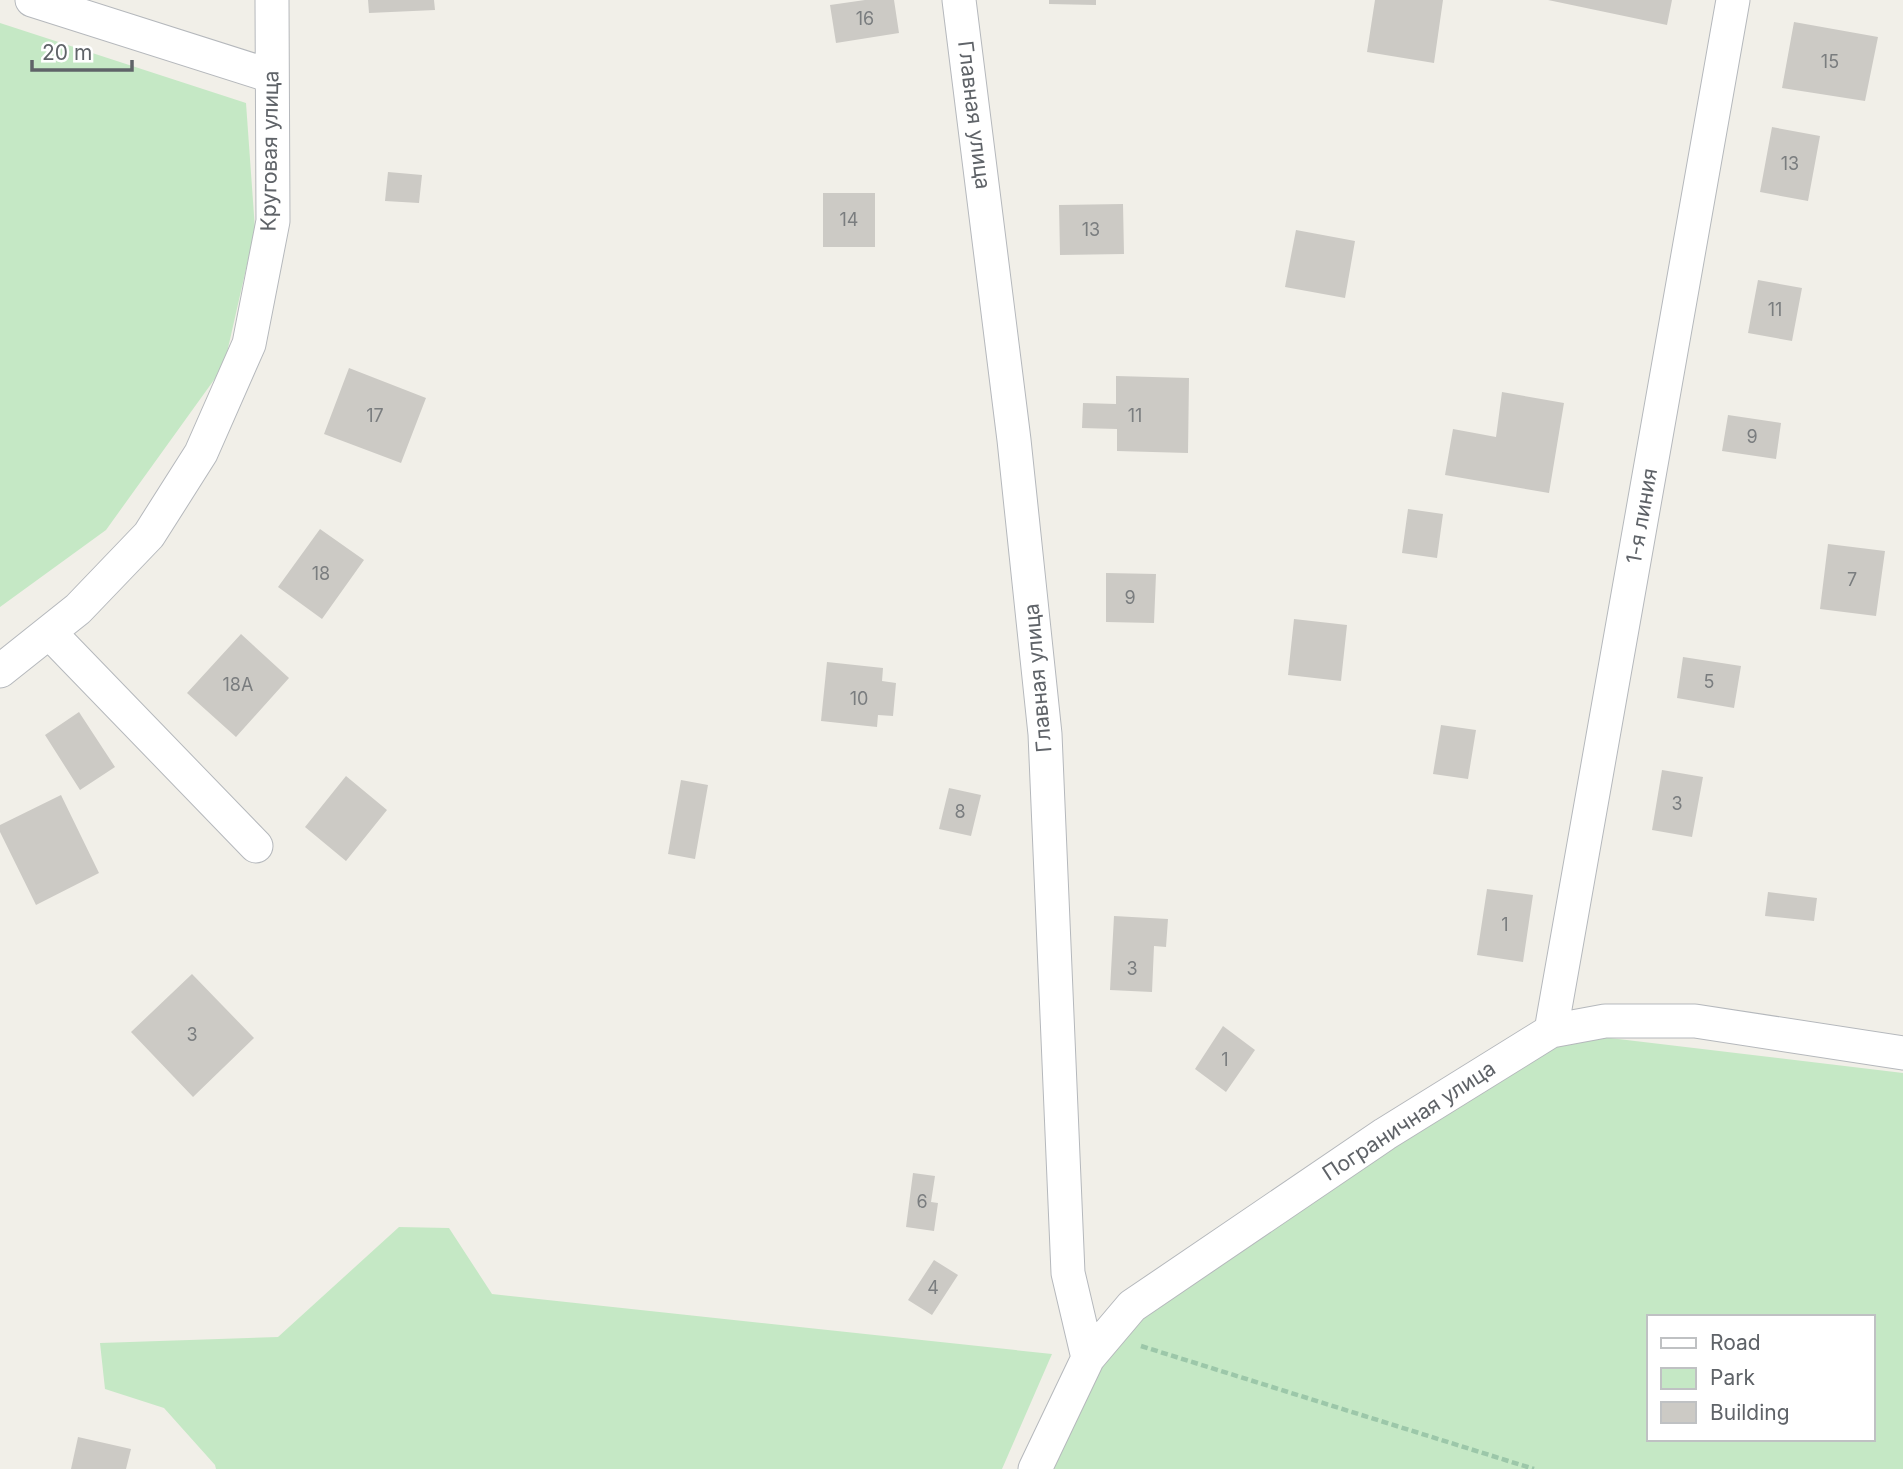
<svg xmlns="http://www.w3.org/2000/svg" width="1903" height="1469" font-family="Inter,sans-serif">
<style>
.green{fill:#c5e8c5;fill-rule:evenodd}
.building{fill:#cccac5}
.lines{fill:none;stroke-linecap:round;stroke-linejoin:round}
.minor-casing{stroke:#b5b8bc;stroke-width:35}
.path{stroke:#9cc7a9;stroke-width:4.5;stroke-dasharray:7 3.5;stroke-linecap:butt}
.minor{stroke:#fff;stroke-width:33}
.labels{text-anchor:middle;stroke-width:5;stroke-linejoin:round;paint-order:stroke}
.number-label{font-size:18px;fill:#7a7d7f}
.street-label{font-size:21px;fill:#5f6368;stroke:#fff}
</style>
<rect width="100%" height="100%" fill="#f1efe8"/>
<!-- green -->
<path class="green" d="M0,23l246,80 9,126 -31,137 -118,164 -106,77z
M1551,1031l352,42v396h-873l58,-111zM1649,1317h224v122h-224z
M399,1227l50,1 43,66 560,60 -50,115h-786l-1,-4 -51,-57 -59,-19 -5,-46 178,-6z"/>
<!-- building -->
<path class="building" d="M368,0h66l1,10 -66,3z
M865,0h29l5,33 -63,10 -6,-38z
M1049,0h47v5l-47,-1z
M1375,0h68l-9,63 -67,-11z
M1548,0h124l-5,25z
M1794,22l84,15 -13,64 -83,-13z
M1772,127l48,9 -12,65 -48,-9z
M388,172l34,3 -3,28 -34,-2z
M823,193h52v54h-52z
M1123,204l1,50 -64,1 -1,-50z
M1296,230l59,11 -10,57 -60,-11z
M1758,280l44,8 -10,53 -44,-8z
M349,368l77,30 -25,65 -77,-29z
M1116,376l73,2 -1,75 -71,-2v-22l-35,-1 1,-25 33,1z
M1502,392l62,11 -15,90 -104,-18 8,-46 43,8z
M1728,415l53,8 -5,36 -54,-8z
M1408,509l35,5 -6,44 -35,-5z
M320,529l44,31 -42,59 -44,-32z
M1828,544l57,7 -9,65 -56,-7z
M1106,573l50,1 -2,49 -48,-1z
M1294,619l53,6 -6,56 -53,-6z
M241,634l48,44 -53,59 -49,-44z
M1683,657l58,9 -7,42 -57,-10z
M827,662l56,6 -1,13 14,2 -3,33 -15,-1 -1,12 -56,-6z
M79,712l36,55 -35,23 -35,-55z
M1441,725l35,5 -8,49 -35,-5z
M1662,770l41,7 -11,60 -40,-7z
M346,776l41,34 -41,51 -41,-34z
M681,780l27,5 -13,74 -27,-5z
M949,788l32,7 -10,41 -32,-7z
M61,795l38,78 -63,32 -36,-73v-7z
M1487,889l46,6 -10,67 -46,-7z
M1768,892l49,6 -3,23 -49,-5z
M1114,916l54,3 -2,28 -12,-1 -2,46 -42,-2z
M192,974l62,64 -61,59 -62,-65z
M1223,1026l32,24 -29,42 -31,-23z
M913,1173l22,3 -4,26 7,1 -4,28 -28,-4z
M934,1260l24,15 -26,40 -24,-15z
M78,1437l53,12 -5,20h-55z"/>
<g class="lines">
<defs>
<path id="minor" d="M32,0l239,76
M959,0l55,440 31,294 23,539 20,85
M49,632l207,214
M0,671l78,-62 71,-74 52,-82 48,-109 24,-123 -1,-221
M1551,1031l182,-1031
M1035,1469l53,-111 44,-52 253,-172 166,-103 54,-10h90l208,32"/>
</defs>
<!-- minor casing -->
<use href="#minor" class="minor-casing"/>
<!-- path -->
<path class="path" d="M1141,1346l393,123"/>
<!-- minor -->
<use href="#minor" class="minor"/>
</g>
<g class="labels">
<!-- number labels -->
<g class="number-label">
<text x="865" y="25">16</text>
<text x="1830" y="68">15</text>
<text x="1790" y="170">13</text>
<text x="849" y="226">14</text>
<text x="1091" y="236">13</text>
<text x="1775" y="316">11</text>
<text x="375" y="422">17</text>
<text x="1135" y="422">11</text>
<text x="1752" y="443">9</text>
<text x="321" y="580">18</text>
<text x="1852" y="586">7</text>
<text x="1130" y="604">9</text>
<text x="1709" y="688">5</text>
<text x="238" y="691">18А</text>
<text x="859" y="705">10</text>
<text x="1677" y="810">3</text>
<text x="960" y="818">8</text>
<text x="1505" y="931">1</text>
<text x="1132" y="975">3</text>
<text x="192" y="1041">3</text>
<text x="1225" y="1066">1</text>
<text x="922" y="1208">6</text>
<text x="933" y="1294">4</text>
</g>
<!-- street labels -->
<g class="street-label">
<text transform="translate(974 115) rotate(83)" y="7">Главная улица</text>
<text transform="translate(270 151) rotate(-89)" y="7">Круговая улица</text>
<text transform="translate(1642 516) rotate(-80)" y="7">1-я линия</text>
<text transform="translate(1038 678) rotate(-95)" y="7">Главная улица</text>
<text transform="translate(1409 1121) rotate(-33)" y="7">Пограничная улица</text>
</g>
</g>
<!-- legend -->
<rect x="1647" y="1315" width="228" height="126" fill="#ffffff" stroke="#bfc1c3" stroke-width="2"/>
<rect x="1661" y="1338" width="35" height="10" fill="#ffffff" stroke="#bfc1c3" stroke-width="2"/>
<text x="1710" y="1350" font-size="21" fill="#5f6368">Road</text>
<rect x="1661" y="1368" width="35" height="21" fill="#c5e8c5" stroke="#bfc1c3" stroke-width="2"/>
<text x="1710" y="1385" font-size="21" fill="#5f6368">Park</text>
<rect x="1661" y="1402" width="35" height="21" fill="#cccac5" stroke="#bfc1c3" stroke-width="2"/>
<text x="1710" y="1420" font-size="21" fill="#5f6368">Building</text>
<!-- scale -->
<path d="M32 60v10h100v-10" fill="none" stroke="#5f6368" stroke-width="3.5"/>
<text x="42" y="60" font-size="21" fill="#5f6368" stroke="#ffffff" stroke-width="5" paint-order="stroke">20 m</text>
</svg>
